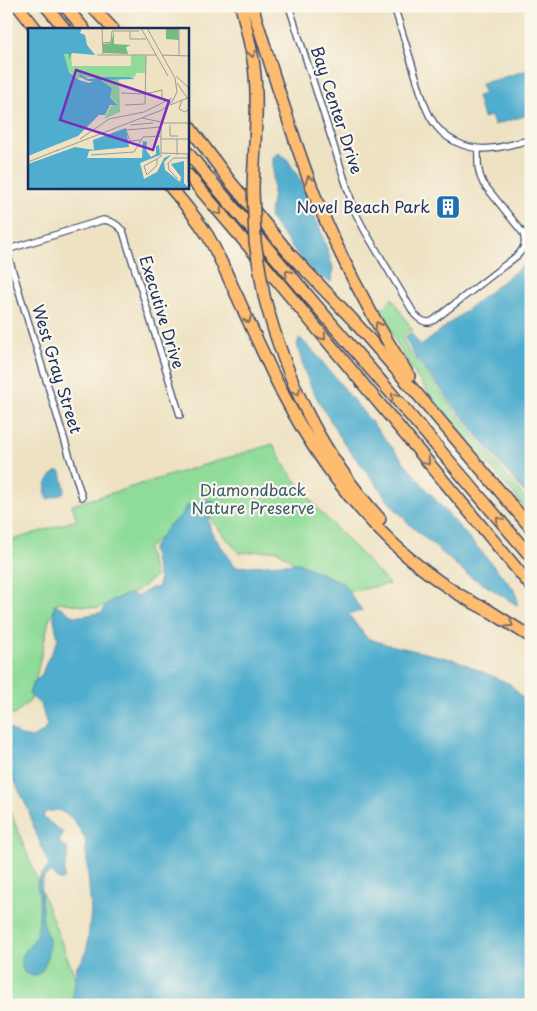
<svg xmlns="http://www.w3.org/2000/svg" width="537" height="1011" font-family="'Playpen Sans',sans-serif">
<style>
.green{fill:#8fdb98;stroke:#55857b}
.water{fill:#4fadcd;stroke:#356e96}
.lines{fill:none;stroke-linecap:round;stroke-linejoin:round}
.street-casing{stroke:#3b4a6d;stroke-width:8}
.highway-casing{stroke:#3b4a6d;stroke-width:14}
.street{stroke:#fff;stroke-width:5.5}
.highway{stroke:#fdbc6f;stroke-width:11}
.highway-bridge-casing{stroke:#3b4a6d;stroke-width:14;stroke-linecap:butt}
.highway-bridge{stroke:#fdbc6f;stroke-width:11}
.oneway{stroke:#816e66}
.labels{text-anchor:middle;stroke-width:4.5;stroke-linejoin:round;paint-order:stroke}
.street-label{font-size:16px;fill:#1b2f5e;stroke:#fbf7ec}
.poi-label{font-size:16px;fill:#1b2f5e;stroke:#fbf7ec;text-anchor:end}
.park-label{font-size:16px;fill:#385a6c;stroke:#fbf7ec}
.inset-road{fill:none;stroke:#9a9a9b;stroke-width:1}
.view{fill:#7b2cbf;fill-opacity:0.15;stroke:#7b2cbf;stroke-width:2.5}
.inset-edge{fill:none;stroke:#1b2f5e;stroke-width:2.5}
</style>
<rect width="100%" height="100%" fill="#fbf7ec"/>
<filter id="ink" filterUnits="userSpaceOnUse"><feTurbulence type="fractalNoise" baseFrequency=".02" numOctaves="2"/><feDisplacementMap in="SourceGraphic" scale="10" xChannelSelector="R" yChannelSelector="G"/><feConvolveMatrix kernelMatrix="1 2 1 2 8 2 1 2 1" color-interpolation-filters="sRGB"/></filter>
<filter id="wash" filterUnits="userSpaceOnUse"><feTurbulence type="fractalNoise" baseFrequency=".0096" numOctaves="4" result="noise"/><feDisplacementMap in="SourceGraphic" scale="20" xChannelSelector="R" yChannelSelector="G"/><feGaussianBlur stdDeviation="1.12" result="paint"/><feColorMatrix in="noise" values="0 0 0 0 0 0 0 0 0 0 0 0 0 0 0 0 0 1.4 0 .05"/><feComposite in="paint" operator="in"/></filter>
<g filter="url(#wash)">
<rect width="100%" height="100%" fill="#eee2c3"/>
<!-- green -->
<path class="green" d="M392,298l21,33 -2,-1h-3l-6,7 5,12 83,107 41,49v10l-101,-120 -20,-28 -30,-55z
M273,444l13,24 33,42 70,74 -46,9 -16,-6 -50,-37 -38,3 -28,-33 -5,-24 -59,53 8,28 -18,14 -39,17 -40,-6 -9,18 -18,80 -17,15 -8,-2v-171l71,-22 -5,-15z
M6,800l69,177 -1,28h-68z"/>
<!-- water -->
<path class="water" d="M531,69v45l-37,11 -3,-9 -8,2 -6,-22 7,-2 -3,-10z
M279,153l8,6 12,19 20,48 14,41 -2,15 -17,-8 -9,-10 -36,-47 4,-23v-37z
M531,259v241l-39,-46 -76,-96 -6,-10 -5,-11 5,-5 11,14z
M300,338l15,15 106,130 92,105 4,10v7l-50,-31 -56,-48 -22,-24 -15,-21 -29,-36 -26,-43 -9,-17 -7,-18 -6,-24z
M58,471l3,1 4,18 -3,4 -14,5c-6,-11 -1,-22 10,-28z
M212,500l5,10 -3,-1 -6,10 3,13 25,35 62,-4 45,20 19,28 -14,3 19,24 18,6 71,16 54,24 21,23v298h-459l5,-40 5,-4 5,-13 4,-37 -6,-73 -12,-19 -14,-9 -14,2 -2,5 20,16 -4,10 8,5c3,12 -5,17 -2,30l-3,2h-4l-7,-8c-3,2 -7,4 -8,8 -4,6 0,39 1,47 1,5 5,9 5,14 0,10 -3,37 -18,34 -2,0 -5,-2 -7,-3 -8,-22 8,-22 13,-39 3,-13 2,-27 2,-40 -1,-4 -3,-7 -1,-11 1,-6 7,-11 11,-16l-16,-41 -4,-14 -22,-45 -1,-41 12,10 14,3 11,-6 4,-7 -6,-20 -12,-11 4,-11 8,-7 7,-17 10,-19 -4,-21v-14c9,1 13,9 21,11 6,1 22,-3 28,-4l2,-7 9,-6 14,-5 10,2 13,-8h7l1,-8 -7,-31 17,-24 10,-7 8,-12z"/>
</g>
<g filter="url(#ink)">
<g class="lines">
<defs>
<path id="street" d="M289,6l66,206 10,19 50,84c5,5 12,10 19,5l84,-65c7,-8 8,-12 5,-22l-40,-50c-6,-12 -5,-21 -5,-34
M394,6l30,97c3,8 7,17 13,24 13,16 35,24 56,21 12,-1 25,-6 38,-8
M6,249l76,248
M6,250l97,-30c9,1 14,4 20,11l57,184"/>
<path id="highway" d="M18,6l18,23
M46,6l19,23
M65,6l19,23
M91,6l22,23
M241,6c5,20 10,40 13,60 5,39 0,83 -1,123
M252,6c21,65 40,132 65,195 25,61 57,120 92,175
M188,125l41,55 60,73 63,66 80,92 99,117
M188,153c112,136 229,269 343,404
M188,175l62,73 281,338
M171,188c13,15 26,31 37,48 11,20 20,41 30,62 11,25 23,50 35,76 46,96 118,189 216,237
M264,296c23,86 56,156 116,223
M483,607l48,30"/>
</defs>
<!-- street casing -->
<use href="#street" class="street-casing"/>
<!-- highway casing -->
<use href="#highway" class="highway-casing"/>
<!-- street -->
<use href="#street" class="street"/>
<!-- highway -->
<use href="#highway" class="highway"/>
<defs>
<path id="highway-bridge" d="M253,189l2,53 9,54"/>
</defs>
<!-- highway-bridge casing -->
<use href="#highway-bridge" class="highway-bridge-casing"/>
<!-- highway-bridge -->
<use href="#highway-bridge" class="highway-bridge"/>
</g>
<!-- one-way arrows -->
<defs><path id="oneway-chevron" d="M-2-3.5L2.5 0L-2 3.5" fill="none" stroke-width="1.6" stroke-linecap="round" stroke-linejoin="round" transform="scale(1.25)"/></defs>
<g class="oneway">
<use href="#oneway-chevron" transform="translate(252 54) rotate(80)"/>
<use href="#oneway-chevron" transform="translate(309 179) rotate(-111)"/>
<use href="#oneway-chevron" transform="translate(219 212) rotate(50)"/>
<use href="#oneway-chevron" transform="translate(288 273) rotate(-131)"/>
<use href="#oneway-chevron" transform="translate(248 320) rotate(66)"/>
<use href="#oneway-chevron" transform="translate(378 325) rotate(-120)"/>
<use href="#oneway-chevron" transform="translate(323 337) rotate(51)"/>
<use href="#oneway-chevron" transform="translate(297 392) rotate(66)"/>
<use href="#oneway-chevron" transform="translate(394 396) rotate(-131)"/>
<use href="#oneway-chevron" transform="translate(427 462) rotate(50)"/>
<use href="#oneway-chevron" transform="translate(499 520) rotate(-130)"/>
<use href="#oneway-chevron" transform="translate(510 624) rotate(32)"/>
</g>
</g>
<!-- icons -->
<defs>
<symbol id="building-square" viewBox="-11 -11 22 22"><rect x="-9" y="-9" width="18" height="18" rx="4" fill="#1f6fb2" stroke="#fbf7ec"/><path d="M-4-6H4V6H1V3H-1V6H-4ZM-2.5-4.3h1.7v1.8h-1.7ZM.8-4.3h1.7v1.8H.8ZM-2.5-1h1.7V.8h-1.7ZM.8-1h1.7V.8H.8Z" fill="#fff"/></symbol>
</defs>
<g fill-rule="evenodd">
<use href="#building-square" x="434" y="193" width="28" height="28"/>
</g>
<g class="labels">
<!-- street labels -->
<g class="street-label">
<text transform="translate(337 110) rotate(72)" y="6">Bay Center Drive</text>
<text transform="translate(162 312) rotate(73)" y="6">Executive Drive</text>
<text transform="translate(57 369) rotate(73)" y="6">West Gray Street</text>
</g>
<!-- poi labels -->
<g class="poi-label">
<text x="430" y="213">Novel Beach Park</text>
</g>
<!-- park labels -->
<g class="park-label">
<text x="253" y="496">Diamondback<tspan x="253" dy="18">Nature Preserve</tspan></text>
</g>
</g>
<!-- overview -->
<g transform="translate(28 28)">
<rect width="161" height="161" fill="#eee2c3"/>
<path d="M36,26h7l1,12h59v-11l15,1 -1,17h-9l-1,4 -58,1 -9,-8zM78,50h13l1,34 -16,7 7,-13 6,-2 -7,-8 2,-8 -9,-7z" fill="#8fdb98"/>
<path d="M138,0h12l1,12 -13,-1zM86,3v13l17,1 -5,2 2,7 -25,-1v-9l8,-1z" fill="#73bb80"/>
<path d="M0,0h54l-2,5 5,2 2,10 8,10 -23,-2 -3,7v-6h-5l5,18 10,8 10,3 4,-2h-5l-9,-5 1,-2 8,5 19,-2h23l5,2 -34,1 11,8 -2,9 7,8h-7l-5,10h-6l-21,21 -50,20zM98,100l3,19 -40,4 -2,7h55l1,-17 4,1 -1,8 5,7 5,-3v-8l3,-1 1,10 -20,8 4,16 13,-7 7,-14 7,-3 -7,7 1,8 15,12 1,-5 -10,-13 13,-3v22l5,5 -161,1v-25l47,-17 19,3 -1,-10z" fill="#4fadcd"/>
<path class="inset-road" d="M113,0l27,48M74,1l1,25M74,1l16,-1M102,3v8h16M74,15l9,-1 1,-11h27M69,27h59M134,27l28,1M151,28v-28M148,48l14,13M149,55l13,19M93,65l24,1 17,-4v10M154,72l-3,9 6,3 5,-3M97,77l20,-1 1,-49M142,77l20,-8M114,90l19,4M133,95h29M102,97l23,-2M142,97v11h8M52,111l29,-20 35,-7 28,-14M133,111h29M113,112l-11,1 -4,-11 35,-3M28,123l106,-41 10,-8 5,-10 -2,-14 -28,-50M133,125l29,1M63,127l43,-3 9,-15 18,-1M149,127v-16M129,131v6l-10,10 -3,-9zM129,131l4,-3v-30M0,134l30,-12M150,151l-9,-9 -1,-7 6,-5h14M160,154v-28"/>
<path class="view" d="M48,42l93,31 -16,49 -93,-30z"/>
<rect width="161" height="161" class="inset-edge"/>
</g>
<!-- margin -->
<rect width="537" height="1011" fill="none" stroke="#fbf7ec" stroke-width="25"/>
</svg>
